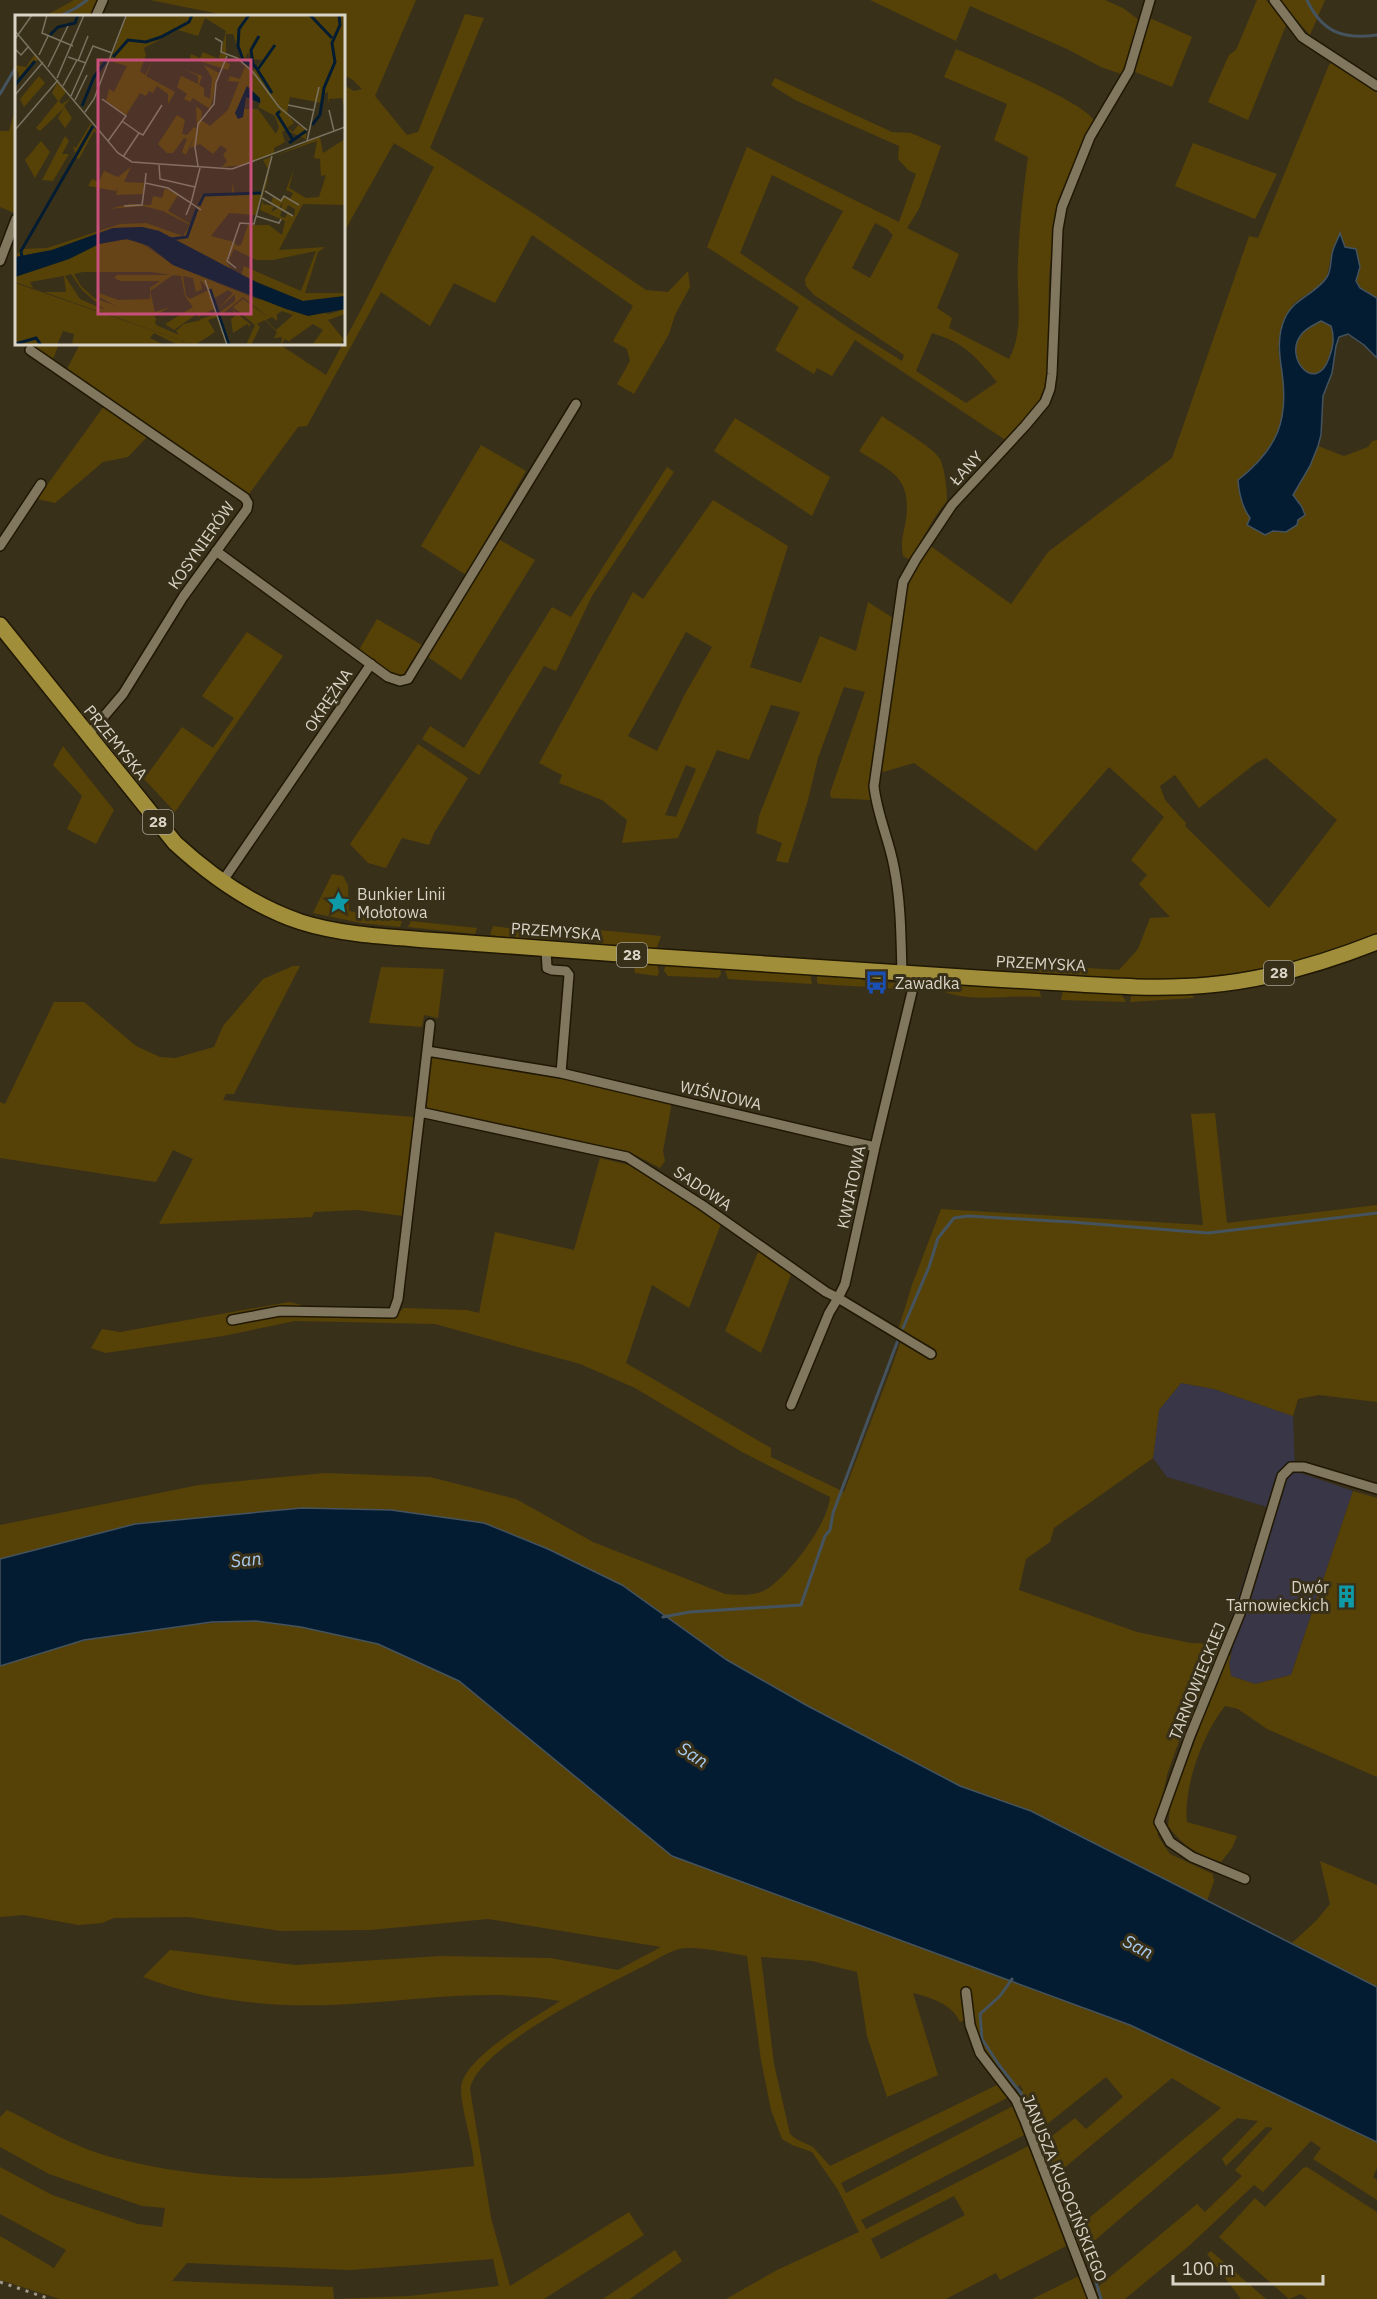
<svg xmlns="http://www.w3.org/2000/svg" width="1377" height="2299" font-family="'IBM Plex Sans',sans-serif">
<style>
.industrial{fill:#383647}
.green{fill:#564207;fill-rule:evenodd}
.water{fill:#041c31;stroke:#44535e;stroke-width:1.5;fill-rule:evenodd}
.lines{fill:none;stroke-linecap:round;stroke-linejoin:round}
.stream{stroke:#44535e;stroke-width:3}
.street-casing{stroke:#201803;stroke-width:12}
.primary-casing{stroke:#201803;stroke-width:18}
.street{stroke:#81775f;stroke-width:9}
.primary{stroke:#a18e3a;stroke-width:15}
.rail{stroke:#a19a89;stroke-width:3;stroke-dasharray:3 6;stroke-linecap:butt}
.labels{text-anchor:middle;stroke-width:6;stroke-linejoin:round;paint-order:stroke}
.shield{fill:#39301a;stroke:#aaa393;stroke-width:1.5}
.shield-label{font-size:15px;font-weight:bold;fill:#dad4c7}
.street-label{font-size:16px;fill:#dad4c7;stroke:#39301a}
.poi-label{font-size:16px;fill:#dad4c7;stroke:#39301a;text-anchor:start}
.water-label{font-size:18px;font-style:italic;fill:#a9cef1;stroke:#39301a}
.inset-river{fill:none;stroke:#041c31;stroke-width:3}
.inset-road{fill:none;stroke:#79725f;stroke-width:1.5}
.view{fill:#c9507b;fill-opacity:0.15;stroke:#c9507b;stroke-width:3}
.inset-edge{fill:none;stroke:#dad4c7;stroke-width:3}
</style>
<rect width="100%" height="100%" fill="#39301a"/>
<!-- industrial -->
<path class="industrial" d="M1181,1383l33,6 79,27 2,55 58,20 -62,184 -36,9 -24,-8 -2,-13 4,-17 -10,-2 44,-137 -100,-30 -14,-19 6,-48z"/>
<!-- green -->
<path class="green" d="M74,0h24l-7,16h-46z
M150,0h266l-41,96 32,39 11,-3 47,-118 19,4 -54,130 106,67 110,75 22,2 20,-21 2,16 -15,28 -6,19 -35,60 -17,-10 13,-23 -3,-12 -14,-8 20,-35 -101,-71 -37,68 -41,-20 -24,43 -49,-34 -74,134 -9,1 -49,67 -182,-125 13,-25h199l47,31 36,-67 72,-141 -40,-24 -50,89v-147l10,6 8,-2 -9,-9 -9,-5v-59h-115z
M870,0h235l18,8 16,12 -15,55 -23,-8 -34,-18 -97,-43 -14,35z
M1257,0h9l21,23 -39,97 -40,-18 21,-47 7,-5z
M1279,0h46l-15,35z
M1150,18l42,19 -20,50 -39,-16z
M956,49c23,10 131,54 138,72l-34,74 -5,26 -6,55 -1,60 2,35 -6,25 -37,45 -152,-101 -23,36 -15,-8 -3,6 -39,-24 24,-43 -92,-60 40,-100 152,75 17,-48 -8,-4 -10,-11 1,-13 -104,-46 -24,-15 4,-7 117,54 19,1 30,13 -22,63 -12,19 52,26 -22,54 15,10 -3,10 60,31c16,-29 7,-65 9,-96 1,-35 5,-71 10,-106l-34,-17 13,-36 -63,-27zM772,175l71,36 -38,68 1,7 8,9 90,60 -2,6 -53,-33 -109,-75zM875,223l12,6 6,6 -23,43 -18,-10zM932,333c33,10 43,23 65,49l-31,21 -50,-32z
M1333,61l44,29v208l-17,-10 -4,-7 4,-14 -15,-20 -5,-13 -8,17 -5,25 -7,9 -27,19 -15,44 7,42 -3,35 -7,14 -16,21 -21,20c8,34 9,47 48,52l12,-12 4,-13 -9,-12 17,-29 8,-20 26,10 24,-9 4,-6 5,-1v495c-34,14 -69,26 -105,34 -82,18 -168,9 -252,5l-5,-5 5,-5 99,6 19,-21 12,-31 20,-1 -31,-33 8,-9 -16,-15 33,-43 -55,-50 -73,84 -122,-88 -31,9 -3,-3 23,-166 8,-26 18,-32 82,59 37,-52 124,-94 77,-222 9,2 71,-173zM1266,758l71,62 -68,88 -84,-82 1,-3 -21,-23 -5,-14 15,-11 24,33 57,-45z
M16,106v101l-2,6 -14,-6v-76h9z
M1193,143l84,31 -22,45 -80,-33z
M1321,321l10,5c4,11 2,20 -2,31 -12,36 -43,6 -30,-19 5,-8 14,-12 22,-17z
M30,344h29l-6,15z
M104,406l44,30 -20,21 -25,5 -48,41 -18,-4z
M882,416c12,9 51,31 58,43 5,10 7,31 7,42 -15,17 -25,40 -37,59l-7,-4c-3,-16 1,-22 3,-37 6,-43 -16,-48 -47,-68z
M735,418l95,59 -18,39 -98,-65z
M481,445l45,26 -60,104 -45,-29z
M667,467l7,5 -82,124 -36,75 -12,-5 -65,109 -57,-36 8,-13 34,22 88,-141 19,10z
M713,500l75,46 -38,121 51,16 19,-47 36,15 12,-49 25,16 -23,159v23l-39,-2 -1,-5 35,-101 -21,-5 -26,71 -10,42 -20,63 -12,-2 6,-18 -26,-10 3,-17 41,-104 -29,-7 -22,55 -32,-10 -39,88 -56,5 5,-23 -25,-20 -43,-17 3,-8 -23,-12 94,-171 10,7zM686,632l26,15 -27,47 -28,57 -29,-15zM686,765l10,4 -20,48 -11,-2z
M498,539l37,21 -74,120 -33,-23z
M377,619l45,26 -19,31h-9l-35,-26z
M247,632l36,24 -108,156 -31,-33 38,-52 31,21 21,-30 -32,-22z
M418,744l50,34 -34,55 -5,12 -27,-7 -16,30 -18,-5 -18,-19z
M63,746l51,64 -18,34 -29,-15 15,-33 -29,-31z
M332,874l11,2 5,9 1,26 53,10 -2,6 -39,-4 -48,-10z
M411,921l66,7 -2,6 -67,-7z
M493,926l58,8 -1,8 -60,-7z
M599,930l62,6 -5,14 -59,-4 -1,-7z
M633,962l24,1 2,10 -2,3 -22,-3z
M666,963l54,5 1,6 -3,4 -50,-2 -4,-5z
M293,966h7l-66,128h-8l-3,6 65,7 126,10 -11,99 -46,-6 -43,2 -2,5 -153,7 34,-65 -20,-9 -17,32 -156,-24v-56l5,2 49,-102h30l52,44 24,11 15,1 39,-11 9,-21 40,-47z
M381,967l63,2 -6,49 -14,-3 -2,12 -53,-4z
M727,968l83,6 2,10 -84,-5 -3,-9z
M817,975l38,2 13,5 32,1 3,3 -3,3 -81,-5 -2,-2z
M941,982l95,5 4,5 1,5c-34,-3 -77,8 -107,-10z
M1063,990l58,4 5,8 -65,-2z
M1191,992l3,6 -64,4 2,-9z
M431,1054l60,10 179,38 1,6 -8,43 2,10 -5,7 -25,-13 -206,-46 -4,-4z
M1215,1113l12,110 150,-18v197l-58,-7 -21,4 -5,17 -79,-27 -33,-6 -22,27 -6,48 -99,70 -4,14 -24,17 -7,31 118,42 54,11 32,1 -27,68 -6,-2 -23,65 -4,19 -7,22 2,20 12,18 43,20 1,7 -7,20 -176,-90 -71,-25 -154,-81 -79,-45 -105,-75 -74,-36 -64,-26 -93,-13 -89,-2 -167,16 -135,35v-34l199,-40 126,-12 105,4 86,22 77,43 132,52c12,1 31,2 42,-5 23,-15 61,-65 63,-92l-88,-45 -107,-64 -55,-24 -145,-40 -140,-3 -72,15 -118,17 -14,-5 11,-19 18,3 169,-30 13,3 -3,9 87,4 8,-2 10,-8 63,2 12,3 16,-81 79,18 26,-92 41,10 80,56 -32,84 -37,-23 -26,78 145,85v9l73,35 46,-120 10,-29 -2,-13 14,-45 29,-76 262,16 -12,-111z
M759,1250l33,22 -31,81 -36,-22z
M1353,1491l24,7v279l-110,-48 -29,-20 -13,-3c-22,27 -42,82 -38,116l50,14 -5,12 -11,14c-25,-9 -36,-14 -53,-36l2,-19 56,-149 5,-3 -2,8 2,13 24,8 36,-9z
M256,1621l45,6 77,17 81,37 213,175 458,169 247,117v26l-4,9 4,3v20l-64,-41 8,-11 -10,-7 -48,51 -9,-7 -64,60 -65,54h-29l-3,-8 104,-87 8,8 37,-36 -7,-6 38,-42 -7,-1 -40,39 -4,-7 36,-38 -21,-3 -158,136 -8,-21 150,-125 -49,-30 -115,96 -7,3 -33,-82 6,-5 -3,-5 -8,5 -28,-36 -8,-18 -7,-48 -7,3 2,29 -4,2c-8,-18 -28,-24 -47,-29l25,82 -51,22 -20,-61 -10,-64 -45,-11 -51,-4 13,107 16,70 6,5 17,8 17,19 169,-82 10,13 -168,86 5,10 169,-88 11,29 -165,86 5,9 164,-84 36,101 -66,34 -4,-7 -50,26h-220l51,-29 82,-38 -21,-42 -26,-38 -20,-7 -10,-6 -11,-29 -10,-50 -14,-104c-18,-3 -51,-11 -68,-7 -12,3 -26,13 -37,18 -38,19 -165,81 -172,122l21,129 19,68 119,-74 15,23 -100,64h-484l-60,-19v-44l54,32 12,-18 -66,-36v-47l52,28 86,29 24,3 3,-19 -23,-2 -93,-32 -49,-27v-30l7,-7c35,17 70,39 108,48 120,31 238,21 359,8 -1,-24 -13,-56 -13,-78 1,-30 75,-71 99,-87 -69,-13 -140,-1 -210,3 -69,4 -142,-1 -207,-27l27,-27 126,15 146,-9 108,2 68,12 43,-23 -173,-28 -118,11 -89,1 -93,-14 -74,1 -12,5 -24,2 -54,-10 -24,2v-251c73,-30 177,-43 256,-45zM1106,2077l17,20 -37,32 -11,-11 -23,18 -6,-11zM954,2196l11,19 -84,44 -10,-20zM493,2259l6,27 -90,10 -75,3 -1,-12 -161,-6 15,-18 163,7z
M1320,1861l57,24v102l-85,-44 24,-22 14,-17z
M1307,2167l70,45v87h-70l-6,-5 -12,5 -70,-62 36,-39 10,9 38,-39z
M675,2250l7,11 -52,38h-27z
M1211,2251l55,48h-25l-34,-45z
M1079,2276l9,23h-56z"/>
<!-- water -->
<path class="water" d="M1340,233l5,14 11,2 4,18 -4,14 4,7 17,10v60l-13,-13 -16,-11 -9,3 -3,9 -4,27 -9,23 -2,39 -3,11 -8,20 -17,29 9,12 3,8 -7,5 -1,5 -11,7 -13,-1 -8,4 -18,-10 3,-7c-8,-11 -11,-24 -12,-38 39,-31 51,-59 44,-108 -3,-18 -5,-37 3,-54 9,-20 31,-24 42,-41 5,-8 3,-18 6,-27 2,-6 5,-11 7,-17zM1321,321l10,5c4,12 2,21 -2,32 -13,37 -46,0 -28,-23 5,-7 13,-10 20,-14z
M302,1508l89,2 93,13 64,26 74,36 105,75 79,45 154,81 71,25 346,176v155l-247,-117 -458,-169 -213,-175 -81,-37 -77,-17 -45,-6 -44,1 -128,18 -84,26v-107l135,-35z"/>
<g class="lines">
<!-- stream -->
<path class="stream" d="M1307,0c15,32 36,40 70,35
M60,16l16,-8 11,-8
M0,94l16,-27
M903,1328l26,-61 9,-29 16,-20 14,-2 103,6 137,11 169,-20
M663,1617l27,-5 111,-7 24,-69 5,-6 3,-17 65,-173
M1012,1979l-12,17 -20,18 2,25 17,26 25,32 67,168 10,34"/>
<defs>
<path id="street" d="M1274,0l28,37 75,49
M96,16l7,-16
M0,261l16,-42
M30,350l215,148 3,5 -1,6 -64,88 -60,97 -35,41
M0,546l41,-62
M216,551l172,126 12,4 8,-2 168,-275
M222,882l149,-218
M546,949l1,19 5,2 14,1 3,4 -8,98 314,74
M902,974c-1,-36 -1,-72 -8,-107 -5,-28 -17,-52 -20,-81l29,-204 13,-23 36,-54 73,-79 20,-24 5,-13 2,-15 6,-145 4,-22 28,-70 39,-66 21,-71
M916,975l-41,172 -30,137 -7,14 93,56
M430,1024l-10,88 207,45 75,48 124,87 12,6 -9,15 -38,92
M427,1051l134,22
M232,1320l48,-9 113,2 5,-14 22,-187
M1245,1879l-53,-22 -22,-15 -11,-20 31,-86 51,-125 41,-135 9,-9h13l73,22
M966,1992l4,33 10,28 36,47 9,21 68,178"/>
<path id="primary" d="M0,625l175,218c37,34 78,63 126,79 44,14 94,15 141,19 68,5 136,10 204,15 121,9 243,17 365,24 66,3 133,11 198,5 57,-5 115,-22 168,-43"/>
</defs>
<!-- street casing -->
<use href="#street" class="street-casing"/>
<!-- primary casing -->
<use href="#primary" class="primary-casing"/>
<!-- street -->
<use href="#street" class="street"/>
<!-- primary -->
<use href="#primary" class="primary"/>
<!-- rail -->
<path class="rail" d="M0,2282l50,17"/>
</g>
<!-- icons -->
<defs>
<symbol id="sight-bare" viewBox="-9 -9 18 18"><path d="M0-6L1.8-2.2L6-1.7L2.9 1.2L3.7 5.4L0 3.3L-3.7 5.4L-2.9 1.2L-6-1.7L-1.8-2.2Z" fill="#0f9aa8" stroke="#39301a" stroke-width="2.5" paint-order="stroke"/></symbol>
<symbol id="bus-bare" viewBox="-9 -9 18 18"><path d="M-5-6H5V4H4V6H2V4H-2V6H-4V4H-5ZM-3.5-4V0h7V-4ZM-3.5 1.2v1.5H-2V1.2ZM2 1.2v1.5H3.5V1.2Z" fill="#1a4fb4" stroke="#39301a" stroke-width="2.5" paint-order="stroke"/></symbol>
<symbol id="building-bare" viewBox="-9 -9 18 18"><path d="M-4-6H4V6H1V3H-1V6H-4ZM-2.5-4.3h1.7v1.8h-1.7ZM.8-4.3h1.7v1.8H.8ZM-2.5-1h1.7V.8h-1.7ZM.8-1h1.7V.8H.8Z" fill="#0f9aa8" stroke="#39301a" stroke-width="2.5" paint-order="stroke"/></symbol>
</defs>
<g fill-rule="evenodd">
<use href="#sight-bare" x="322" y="886" width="33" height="33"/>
<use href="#bus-bare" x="860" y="966" width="33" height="33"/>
<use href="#building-bare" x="1330" y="1580" width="33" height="33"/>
</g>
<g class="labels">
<!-- shield labels -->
<g class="shield">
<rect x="143" y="810" width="30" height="24" rx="4.5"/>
<rect x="617" y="943" width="30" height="24" rx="4.5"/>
<rect x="1264" y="961" width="30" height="24" rx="4.5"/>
</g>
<g class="shield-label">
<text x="158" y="827">28</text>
<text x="632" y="960">28</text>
<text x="1279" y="978">28</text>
</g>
<!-- street labels -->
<g class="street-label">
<text transform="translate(966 468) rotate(-47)" y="6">ŁANY</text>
<text transform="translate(201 545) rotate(-55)" y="6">KOSYNIERÓW</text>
<text transform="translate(328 700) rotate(-56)" y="6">OKRĘŻNA</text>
<text transform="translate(116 742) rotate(51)" y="6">PRZEMYSKA</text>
<text transform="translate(556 931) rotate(4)" y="6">PRZEMYSKA</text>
<text transform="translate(1041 963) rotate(3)" y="6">PRZEMYSKA</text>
<text transform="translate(721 1095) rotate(13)" y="6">WIŚNIOWA</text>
<text transform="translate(851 1187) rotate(-78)" y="6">KWIATOWA</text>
<text transform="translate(703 1188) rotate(34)" y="6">SADOWA</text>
<text transform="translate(1197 1681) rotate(-68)" y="6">TARNOWIECKIEJ</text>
<text transform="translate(1065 2188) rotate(68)" y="6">JANUSZA KUSOCIŃSKIEGO</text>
</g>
<!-- poi labels -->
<g class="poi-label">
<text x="357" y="900">Bunkier Linii<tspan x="357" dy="18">Mołotowa</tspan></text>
<text x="895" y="989">Zawadka</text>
<text x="1329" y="1593" text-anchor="end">Dwór<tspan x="1329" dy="18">Tarnowieckich</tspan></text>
</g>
<!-- water labels -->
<g class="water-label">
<text transform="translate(246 1560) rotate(-6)" y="6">San</text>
<text transform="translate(693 1755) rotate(32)" y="6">San</text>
<text transform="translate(1138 1947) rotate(27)" y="6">San</text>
</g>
</g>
<!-- overview -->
<g transform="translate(15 15)">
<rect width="330" height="330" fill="#39301a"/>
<path d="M112,0h218v98l-3,-15 -13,1 -1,5v-12l-5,2 -1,9 -32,-6 -3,15 7,11 -7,5 6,4 5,-7 8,4v10l-20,-9 -4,2 3,10 -11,6v6l-29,11 -23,2 5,-6 -4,-6 4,-5 -6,-5 -8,9 -13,-10 -10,4 4,-12 -8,19 -4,-3 5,-13 -3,-1 -11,15h-6l-9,-9 19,-29 8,5 -3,14 5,1 7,-8 3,2 -1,-23 6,5 -1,9 9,6 18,-16 11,-28 -11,-1 2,-5 10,3 5,-12 8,4 9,-11 -11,-1 -3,-7 -5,12 -10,-30h-7v19l-5,-1 5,-21 -21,-13 -7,18 -20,-6 -34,18 2,7 -6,16 5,4 7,-13 -6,14 29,16 -7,12v-10l-11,-8 -4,7 -4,-2 -3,5 -6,-3 -14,22 -20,-14 3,-12 5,3 13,-26 -17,-5zM231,73l14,13 2,-2 -4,8 17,9 4,11 -3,7 -18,-25h-14l-2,9 -5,-1zM188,37l16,7 1,-6 7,2 -2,6 -5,-2 10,5 -2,6 -38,-12 1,-4 9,4zM20,39l4,4 -24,28 5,-8 -5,-13 11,2zM189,50l15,8 -9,36 -17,-11 -3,4 -6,-3 3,-5 -10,-7 4,-11 17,8v-8l-14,-7 18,7 -3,9 5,3v8l6,3 2,-21zM24,61l6,7 -21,24 -4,-8zM43,66l8,11 -7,9 3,3 9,-6 -7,8 8,12 -7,10 -7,-10 6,-10 -24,23 -4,-3 22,-27 -6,-8zM76,108l7,11 -4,-3 -15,28 -5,-2 -11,19 12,-23 -2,-7 3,2zM50,121l4,5 -7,13h7l-16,27 -11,-1zM305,122l3,16 22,-14v66l-42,-1 -24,46 46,-3 -7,5 -13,41h40v3l-42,5 -62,-26 3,-9 57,25 15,-40 -43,9h-17l-22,-11 -5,11 4,6 -5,-4 5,-19 -7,18 6,9 -73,-39 -17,-4 -29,1 -61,22 -37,7 6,-8 26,-1 73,-24 26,-1 37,13 7,-11 -27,-14 -20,-5 -34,3 21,-5 21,1 2,-9 9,2 3,-10 13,7 -10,16 24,14 10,-31 29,1 2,-12 1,12 29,-3 5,-23 -5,-9 8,-3 -4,26 -11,32 -27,-2 -18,23 23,6 3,4 4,-1 7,-20h21l13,10 3,-14 -25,-11 3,-11v5l11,2 -3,6 7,-4 4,2 -2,6 5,2 3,-6 6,4 1,-7 -7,-4 -3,6 -4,-2 2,-7 -4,6 -8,-5 2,-6 8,4 3,-4 6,2 3,-6 -7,-3 8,-21 -5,19 17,10 13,-1 7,-22 -5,1 -1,-17 -6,-1 3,-17 -43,15zM26,126l9,11 -15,26 -10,-18zM116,152l-7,15 20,1 -1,11 -27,1 2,-8 -2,4 -28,-5 4,-7 7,3 5,-11 14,6zM107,224l18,3 33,23 81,33 75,16 16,-5v5l-17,6 17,21h-4l2,4h-31l11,-15 -10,-6 -24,17 6,4 -10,-6 -4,6 1,-8 -8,1 3,-6 -12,-12 -8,4 3,3 -9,18h-5l9,-20 -22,-18 10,-8 25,18 -25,-20 -23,19 -12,4 7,12 -20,13 -180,-63v-5l54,-18 30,-15zM68,257h69l19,3h-54l-3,3 7,3h39l-10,7v11l-32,1 -19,-7 -2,3 19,10 -22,-8 -13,-12 -7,-12zM56,259l11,16 23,20 -25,-11 -15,-23zM158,260l8,1 4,20 8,11 -28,17 9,6 23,-16 4,6 -17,4 -8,7 3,4 -23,-10 -1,-4 19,-11 -18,10 -1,-4 15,-9 -15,5 -5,-21zM49,261l2,16h-23l-10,-4 -3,-6zM168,261l10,2 3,14 6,-3 -2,-9 9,10 -19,9 -4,-3zM213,275l5,3 -15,16 17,-15v7l-16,12 -18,6 -2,-3 17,-8 -3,-9zM267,296l11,4 -17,15 -10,-10 6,-3 5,4v-7zM0,268l168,58 -2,4 3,-4 8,4h-14l-24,-12 -4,5 14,7h-92l2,-11 -11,-3 -6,14h-42zM217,294l18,15v3l-3,-3 -14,9 -2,-14 5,-4z" fill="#564207" fill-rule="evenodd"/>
<path d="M232,71l13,12v5l-14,-6 -3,20 -5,2 -3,-6zM127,212l17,4 99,52 45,18 42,-5v13l-37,7 -22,-7 -113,-44 -24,-19 -22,-7 -28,5 -30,15 -54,18v-20l37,-7 61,-22z" fill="#041c31"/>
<path class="inset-river" d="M234,0l-10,14 -1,17 6,16 11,4 17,27M295,0l22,23M35,20l8,-8 17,-4 3,-8M98,42l15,-17 18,2 15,-5 28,-15 3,-7M238,50l-2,-15 8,-14M243,54l17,-24M0,70l20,-24M67,91l12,-29 12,-16M265,96l-3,3 16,26M297,110l8,-10 4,-27 11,-26 -3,-19 8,-18 -1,-10M274,128l17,-12M184,191l5,-11 57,-2M156,224l16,-2 10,-28M7,243l-1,-7 72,-125M195,274l19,56M0,329l21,-6 5,7"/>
<path class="inset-road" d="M32,0l-5,18 31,13M0,16l103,122 14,9 100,7 113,-42M200,23l7,4 -1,10 16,6 16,14 26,35 28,23M0,24l17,-24M0,34l6,6 8,-9M24,40l9,-19M53,42l18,6M63,46l10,-25M33,52l20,-41M42,63l27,-63M48,71l14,-26M0,80l28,-33M56,81l22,-50 19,7M87,84l24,17 -18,25M60,85l12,-25M273,90l25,5M314,95l5,21M70,97l9,-13 32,-83M107,106l17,12M0,115l43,-50M124,118l4,2 19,-30M292,126l12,-54M108,142l16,-24M144,150l1,14 35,8M183,151l-3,-19 3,-23 16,-20 2,-21 11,-27M185,153l-9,35 10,7M131,158l-1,10 23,5 23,15 -5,12M250,176l16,10 3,-5 15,9M247,183l31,18M109,191l18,-1 3,-22M241,201l23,7 2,-4M221,253l-9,-7 13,-38 14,1 18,-68M190,265l22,65"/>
<path class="view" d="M83,45h153v254h-153z"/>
<rect width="330" height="330" class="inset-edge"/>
</g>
<!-- scale -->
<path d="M1173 2275v9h150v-9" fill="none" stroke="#dad4c7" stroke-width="3"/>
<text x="1182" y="2275" font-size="18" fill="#dad4c7" stroke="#39301a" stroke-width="4.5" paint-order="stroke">100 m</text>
</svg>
